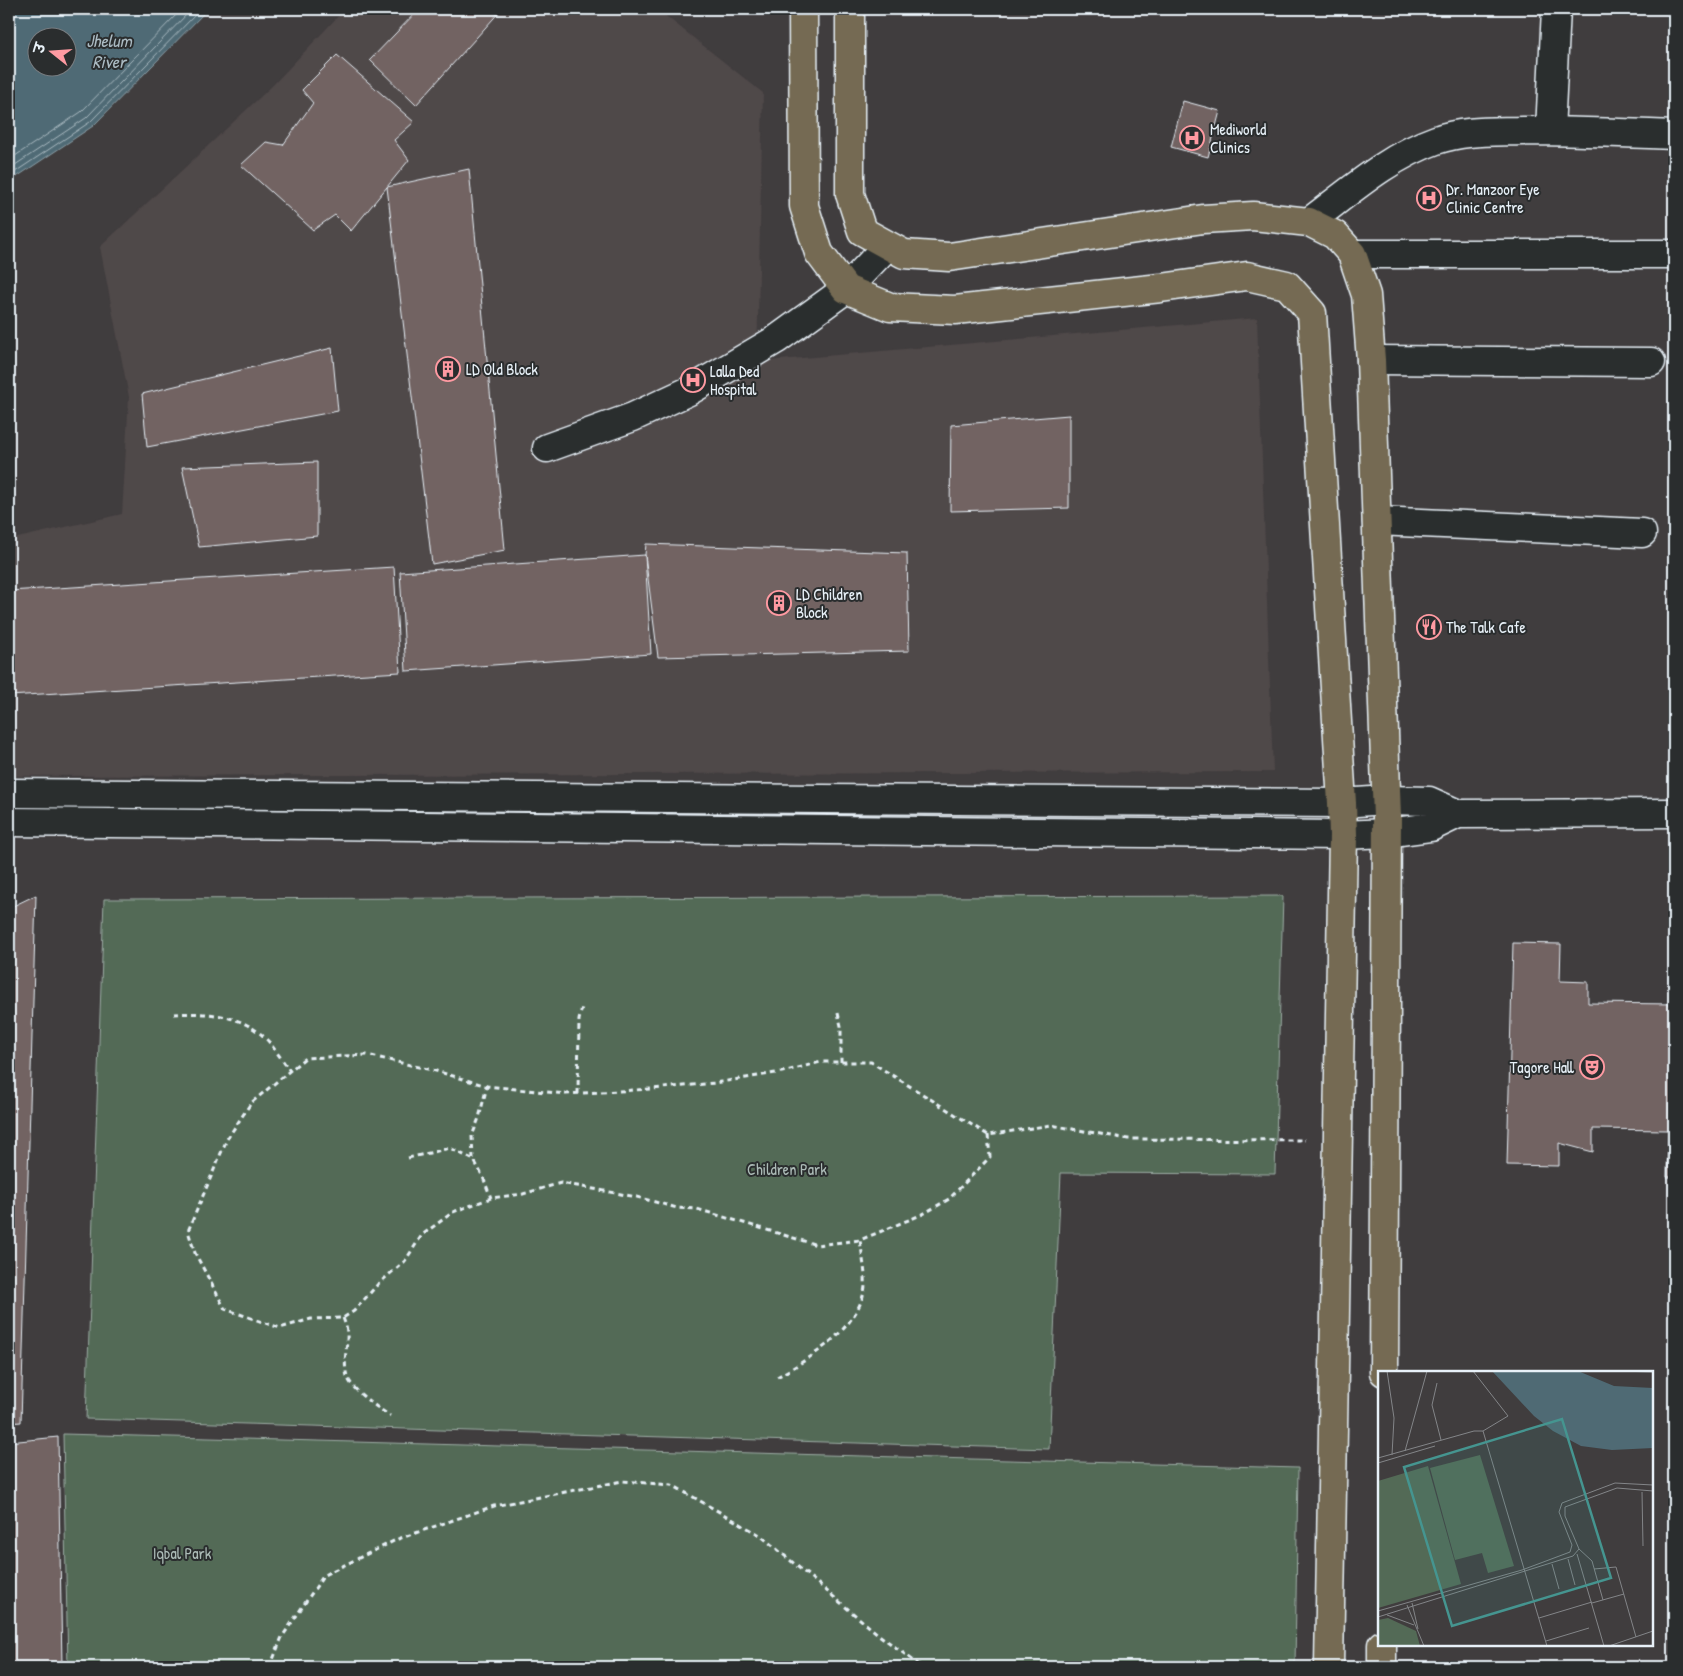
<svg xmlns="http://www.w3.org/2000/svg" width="1683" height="1676" font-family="'Patrick Hand','Playpen Sans Deva',sans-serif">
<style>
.built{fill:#4f4849}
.green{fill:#536a56;stroke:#9eaea7}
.water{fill:#4f6a74;stroke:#8ca0a9;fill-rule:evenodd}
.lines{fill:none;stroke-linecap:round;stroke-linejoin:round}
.shore{stroke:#abbbc3;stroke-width:1}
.building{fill:#726362;stroke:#e8f1f8}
.minor-casing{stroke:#e8f1f8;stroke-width:31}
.major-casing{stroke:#e8f1f8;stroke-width:31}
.path{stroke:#e8f1f8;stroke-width:3;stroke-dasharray:5 4;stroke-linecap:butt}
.minor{stroke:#2a2d2e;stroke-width:28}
.major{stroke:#746b52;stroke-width:28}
.labels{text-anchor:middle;stroke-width:4;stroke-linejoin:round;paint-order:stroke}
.poi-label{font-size:16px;fill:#e8f1f8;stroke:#2a2d2e;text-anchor:start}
.park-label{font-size:16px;fill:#acbbb7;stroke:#2a2d2e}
.water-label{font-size:18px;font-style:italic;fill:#abbbc3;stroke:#2a2d2e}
.inset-road{fill:none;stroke:#838588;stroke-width:1}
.view{fill:#459590;fill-opacity:0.15;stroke:#459590;stroke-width:2.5}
.inset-edge{fill:none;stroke:#e8f1f8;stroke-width:2.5}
</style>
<rect width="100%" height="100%" fill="#403d3e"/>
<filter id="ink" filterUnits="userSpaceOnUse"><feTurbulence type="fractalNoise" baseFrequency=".02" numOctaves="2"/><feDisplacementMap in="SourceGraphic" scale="10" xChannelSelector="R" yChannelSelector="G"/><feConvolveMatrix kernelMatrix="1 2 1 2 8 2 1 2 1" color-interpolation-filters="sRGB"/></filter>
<g filter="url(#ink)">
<!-- built -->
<path class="built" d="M345,9h312l106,84 -6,269 500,-44 16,454 -1264,4v-236l113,-26 7,-117 -29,-150 173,-162z"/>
<!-- green -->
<path class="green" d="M1283,896l-8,278 -214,-1 -12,276 -963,-30 18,-520z
M63,1434l1235,34 -3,199h-1227z"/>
<!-- water -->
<path class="water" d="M9,9h199l-115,117 -84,56zM38,38h30v30h-30z"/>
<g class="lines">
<!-- shore -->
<path class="shore" d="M9,160l72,-48 101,-103
M9,169l77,-51 106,-109
M9,176l81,-54 111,-113"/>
</g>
<!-- building -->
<path class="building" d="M419,9h83l-86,96 -46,-45z
M337,55l77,67 -20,18 15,20 -58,71 -16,-16 -22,15 -72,-65 25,-23 17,3 30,-42 -11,-13z
M1183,101l37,10 -12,46 -37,-10z
M469,169l36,381 -73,14 -45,-377z
M332,348l6,63 -191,36 -5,-53z
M1069,415v93l-119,3 1,-86z
M317,462v74l-118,11 -17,-80z
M646,544l261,9 2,98 -251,6 -13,-102z
M645,555l6,99 -245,17 -6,-99z
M394,567l6,105 -391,24v-105z
M36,895l-15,527 -12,1v-515z
M1513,943l48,1 -1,37 28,1v21l86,1v173h-7l1,-47 -75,-1v23l-34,-9v23l-52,-1z
M58,1437l4,230h-53v-225z"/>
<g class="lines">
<defs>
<path id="minor" d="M1550,131l6,-122
M1309,222c40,-30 79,-65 127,-82 29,-10 56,-8 87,-9 50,0 101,2 151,4
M1352,254h322
M1371,360l280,2
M547,448l86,-31 56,-26 88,-52 69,-50 41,-43
M1377,521l265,12
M9,793l1333,10 44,-3 43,1 29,13 216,-1
M9,822l1334,13 44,-2 44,-6 27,-13"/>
<path id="major" d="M803,9l1,197 15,47 27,36 44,18 65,3 206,-22 86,-12 40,9 25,28 30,490 1,32 -14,832
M850,9v185l12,37 42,23 45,3 254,-38 50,-3 56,6 26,13 17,19 14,41 5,65 16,458 -3,554
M1382,1667v-22"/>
</defs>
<!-- minor casing -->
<use href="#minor" class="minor-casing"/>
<!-- major casing -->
<use href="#major" class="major-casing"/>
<!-- path -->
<path class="path" d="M838,1013l3,13v36
M174,1014c34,-2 70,0 95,28 7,9 14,19 21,29
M578,1094l1,-74 3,-13
M988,1135l2,22 -41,42 -26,15 -63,26 -43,5 -120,-36 -20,-1 -40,-11 -76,-14 -38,11 -32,4 -38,14 -31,23 -17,26 -27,23 -24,27 -11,7 -32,1 -31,9 -55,-19 -30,-56 -7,-22 39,-92 24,-36 54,-45 62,-3 69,16 51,15 79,8 86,-5 63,-6 67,-11 39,-10h50l117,73 63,-10 77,14 177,1
M408,1158l42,-10 24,12 9,17 8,21
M473,1159l-1,-23 7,-18 8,-32
M343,1318c6,14 4,20 3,34 -1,7 -1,18 1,24 5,15 30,31 43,40
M777,1377c34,-19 83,-49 88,-91 1,-14 -3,-31 -5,-46
M270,1667l12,-30 42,-62 74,-36 96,-33 128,-25 50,4 88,50 119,100 43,32"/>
<!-- minor -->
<use href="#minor" class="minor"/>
<!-- major -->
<use href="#major" class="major"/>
</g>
</g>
<!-- icons -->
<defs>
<symbol id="hospital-ring" viewBox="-11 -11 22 22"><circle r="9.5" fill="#2a2d2e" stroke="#ff9aa2" stroke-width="1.5"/><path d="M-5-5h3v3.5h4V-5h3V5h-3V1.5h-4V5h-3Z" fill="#ff9aa2"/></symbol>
<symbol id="building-ring" viewBox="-11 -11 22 22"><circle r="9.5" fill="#2a2d2e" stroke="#ff9aa2" stroke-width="1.5"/><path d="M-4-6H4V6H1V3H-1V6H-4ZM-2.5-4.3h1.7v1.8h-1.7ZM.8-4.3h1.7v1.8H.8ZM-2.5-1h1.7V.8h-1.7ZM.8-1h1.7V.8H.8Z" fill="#ff9aa2"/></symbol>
<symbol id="restaurant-ring" viewBox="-11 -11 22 22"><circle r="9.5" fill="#2a2d2e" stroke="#ff9aa2" stroke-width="1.5"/><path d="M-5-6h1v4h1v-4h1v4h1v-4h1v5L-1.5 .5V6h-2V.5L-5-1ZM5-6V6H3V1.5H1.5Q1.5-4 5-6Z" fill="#ff9aa2"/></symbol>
<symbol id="theatre-ring" viewBox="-11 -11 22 22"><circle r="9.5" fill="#2a2d2e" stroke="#ff9aa2" stroke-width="1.5"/><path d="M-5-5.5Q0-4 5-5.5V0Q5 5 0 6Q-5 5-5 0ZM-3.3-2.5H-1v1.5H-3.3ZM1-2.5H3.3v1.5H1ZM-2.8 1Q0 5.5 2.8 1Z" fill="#ff9aa2"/></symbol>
</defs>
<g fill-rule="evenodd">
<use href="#hospital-ring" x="1178" y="124" width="28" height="28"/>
<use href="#hospital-ring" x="1415" y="184" width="28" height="28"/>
<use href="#building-ring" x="434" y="355" width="28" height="28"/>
<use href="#hospital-ring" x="679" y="366" width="28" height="28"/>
<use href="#building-ring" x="765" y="589" width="28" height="28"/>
<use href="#restaurant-ring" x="1415" y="613" width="28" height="28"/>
<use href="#theatre-ring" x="1578" y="1053" width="28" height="28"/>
</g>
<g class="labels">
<!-- poi labels -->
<g class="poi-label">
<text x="1210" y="135">Mediworld<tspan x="1210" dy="18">Clinics</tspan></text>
<text x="1446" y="195">Dr. Manzoor Eye<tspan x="1446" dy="18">Clinic Centre</tspan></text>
<text x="466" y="375">LD Old Block</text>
<text x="710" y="377">Lalla Ded<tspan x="710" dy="18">Hospital</tspan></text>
<text x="796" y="600">LD Children<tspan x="796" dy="18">Block</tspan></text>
<text x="1446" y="633">The Talk Cafe</text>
<text x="1574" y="1073" text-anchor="end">Tagore Hall</text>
</g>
<!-- park labels -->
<g class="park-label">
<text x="787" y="1175">Children Park</text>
<text x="182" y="1559">Iqbal Park</text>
</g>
<!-- water labels -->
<g class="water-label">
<text x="109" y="47">Jhelum<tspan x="109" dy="21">River</tspan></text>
</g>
</g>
<!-- overview -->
<g transform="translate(1378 1371)">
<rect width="275" height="275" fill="#403d3e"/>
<path d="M102,84l34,111 -26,7 -6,-20 -27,7 -25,-92zM50,95l33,118 -83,24v-127zM10,247l28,13 4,15h-42v-26z" fill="#536a56"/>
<path d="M114,0h86l36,15 39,2v60l-41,2 -31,-4 -28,-15 -19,-15z" fill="#4f6a74"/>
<path class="inset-road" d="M9,0l7,47 -2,37M95,0l35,45 -25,15M240,0l35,1M59,12l-5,22 9,35M27,80l22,-80M0,87l96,-27h9l64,215M0,92l57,-17M264,121l1,54M201,178l13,12 11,39M199,183l27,92M190,188l7,26M174,193l7,25M216,198l22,-2 20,70M34,232l6,26M214,232l32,-9M29,234l17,41M0,240l144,-41 48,-18 2,-7 -13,-33 3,-9 53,-20 38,2M9,244l27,10M0,246l195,-61 6,-7 -14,-33v-9l52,-19 36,3M161,247l53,-16M168,270l43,-13M231,275l44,-15"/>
<path class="view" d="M184,48l49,159 -159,48 -48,-159z"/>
<rect width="275" height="275" class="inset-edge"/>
</g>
<!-- margin -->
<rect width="1683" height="1676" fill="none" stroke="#2a2d2e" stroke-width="30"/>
<rect x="15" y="15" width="1653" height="1646" fill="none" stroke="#e8f1f8" stroke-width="2" filter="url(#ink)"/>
<!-- north arrow -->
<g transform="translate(52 52) rotate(287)"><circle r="24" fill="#2a2d2e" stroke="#767b7f"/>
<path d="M0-4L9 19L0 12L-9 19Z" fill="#ff9aa2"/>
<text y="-8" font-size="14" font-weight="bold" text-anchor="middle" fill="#e8f1f8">उ</text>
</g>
</svg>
